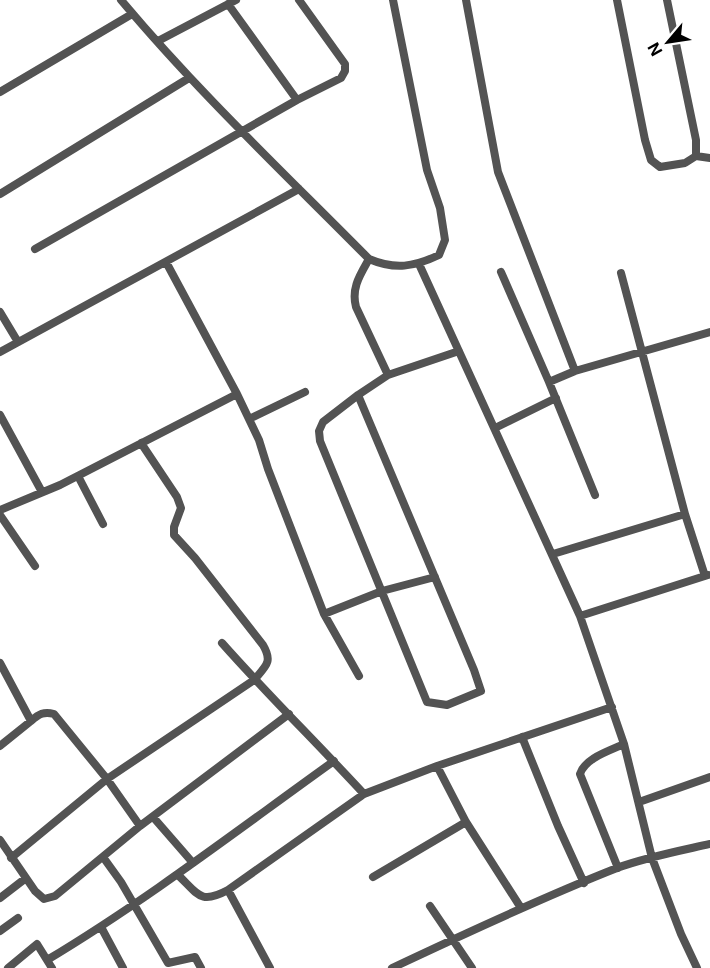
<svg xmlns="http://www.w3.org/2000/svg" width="710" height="968" font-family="Inter,sans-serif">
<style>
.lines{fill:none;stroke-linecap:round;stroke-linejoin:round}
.street{stroke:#535353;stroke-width:8}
</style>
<rect width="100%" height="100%" fill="#fff"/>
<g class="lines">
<!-- street -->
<path class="street" d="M121,0c78,93 163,173 248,259 26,11 45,8 70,-4l6,-15 -5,-32 -13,-38 -34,-170
M466,0l32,172 77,199
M617,0l28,140 6,20 9,7 25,-4 11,-7v-16l-29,-140
M228,4l69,96
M158,41l78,-41
M0,92l132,-78
M696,156l14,2
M0,194l189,-116
M35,249l262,-149 44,-22 4,-7v-7l-46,-64
M166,262l71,132 22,46 9,29 56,145 35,62
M419,264l161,352 44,128 28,114 29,76 16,34
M501,272l48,110 46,113
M621,273l64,241 20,62
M0,312l18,30
M0,352l299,-163
M388,375l71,-24
M549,382l26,-11 135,-39
M358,395l-35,27 -4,9 1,10 107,261 20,3 34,-14 -7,-21 -116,-275 30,-20 -32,-68c-5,-19 4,-32 13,-48
M0,415l42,77
M249,419l56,-27
M495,428l61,-30
M78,476l25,48
M0,510l60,-25 177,-91
M0,515l35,51
M553,554l132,-40
M324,614l58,-23 53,-14
M580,616l128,-41
M222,643c46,52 95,100 142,151
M0,663l31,58c8,-7 13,-10 23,-7l53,65 33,47
M522,737l36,89 26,57
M0,746l31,-25
M437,766l29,56 55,86
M639,802l71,-25
M153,817l40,46
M0,840l35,51 9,8 11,-3 85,-70 149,-112
M103,857l18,25 47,81 27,-6 6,11
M11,858l96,-79 147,-99c12,-14 19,-18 9,-35l-68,-87 -21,-23v-8l7,-19 -4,-11 -36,-54
M618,868l-38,-94c5,-16 29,-23 44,-30
M178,875c20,19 22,30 50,15l136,-96 73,-28 175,-59
M373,877l93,-55
M228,890l42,78
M0,898l26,-20
M430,906l42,62
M101,927l22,41
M0,931l18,-13
M47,960c100,-60 192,-131 287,-199
M8,968l29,-24 15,24
M392,968c74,-35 149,-70 225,-100 30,-11 62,-17 93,-24"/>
</g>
<!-- north arrow -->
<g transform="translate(668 42) rotate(241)" stroke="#ffffff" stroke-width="4.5" paint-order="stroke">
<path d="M0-4.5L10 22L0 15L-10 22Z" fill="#000000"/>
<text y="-9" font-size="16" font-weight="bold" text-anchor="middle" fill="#000000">N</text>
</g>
</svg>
